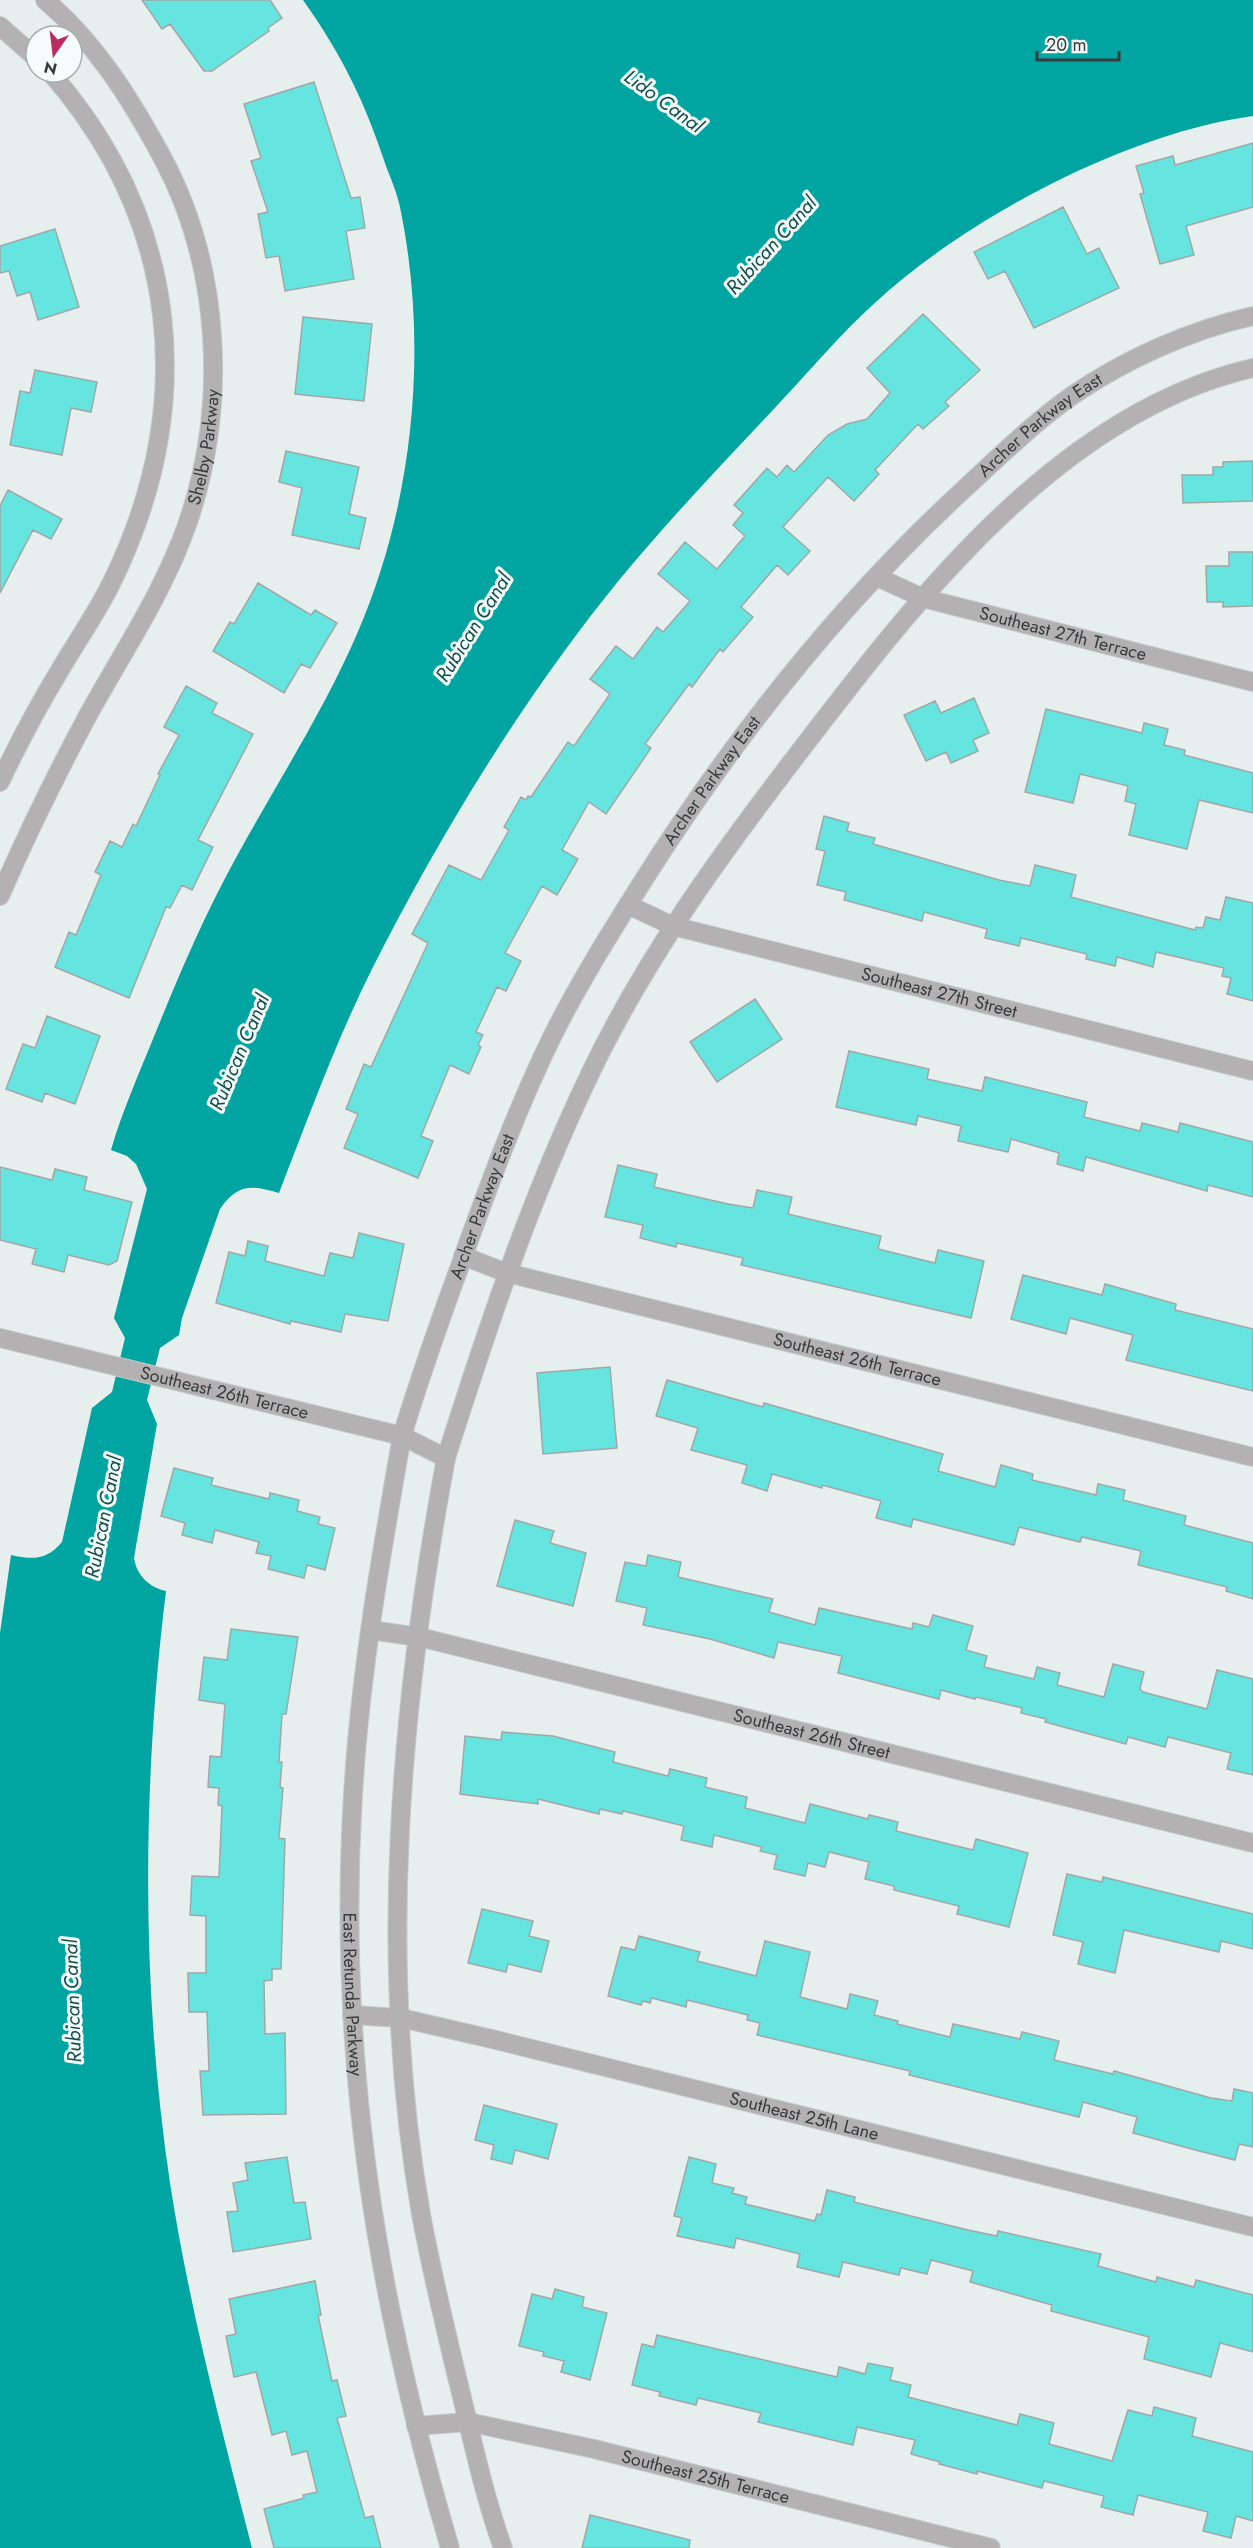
<svg xmlns="http://www.w3.org/2000/svg" width="1253" height="2548" font-family="Jost,sans-serif">
<style>
.water{fill:#00a4a1}
.building{fill:#66e4e0;stroke:#a0a8a7;stroke-width:1.5}
.lines{fill:none;stroke-linecap:round;stroke-linejoin:round}
.minor-casing{stroke:#c4cbca;stroke-width:20}
.tertiary-casing{stroke:#c4cbca;stroke-width:20}
.minor{stroke:#b4b1b2;stroke-width:18}
.tertiary{stroke:#b4b1b2;stroke-width:18}
.labels{text-anchor:middle;stroke-width:6;stroke-linejoin:round;paint-order:stroke}
.street-label{font-size:18px;fill:#383b3b;stroke:#f4fcfc}
.water-label{font-size:20px;font-style:italic;fill:#144c4a;stroke:#f4fcfc}
</style>
<rect width="100%" height="100%" fill="#e7efee"/>
<!-- water -->
<path class="water" d="M303,0h950v116c-125,17 -283,100 -376,185 -38,34 -70,73 -105,110 -52,55 -104,110 -152,168 -97,119 -179,254 -248,390 -36,72 -64,149 -93,224 -27,-8 -41,-10 -59,16l-38,109 -3,17 -19,13 -13,52 10,24 -23,134c3,18 15,29 32,33 -24,195 -25,397 4,592 19,123 51,244 82,365h-252v-915l11,-78c22,5 36,5 51,-13l30,-134 20,-16 13,-54 -11,-20 33,-129 -11,-25 -9,-8 -16,-6c11,-38 27,-74 42,-111 20,-49 41,-100 65,-147 44,-87 100,-168 139,-258 57,-131 72,-287 43,-427 -3,-14 -9,-28 -14,-41 -21,-64 -44,-111 -83,-166z"/>
<!-- building -->
<path class="building" d="M142,0h128l12,18 -14,10 1,3 -57,40h-8l-34,-47 -8,5z
M314,82l37,116 9,-1 5,31 -19,3 8,48 -69,12 -6,-35 -13,2 -8,-44 10,-2 -17,-51 10,-3 -17,-54z
M1253,143v64l-67,19 8,29 -34,9 -20,-70 4,-1 -8,-27 37,-10 2,9z
M1063,207l24,47 12,-6 20,40 -85,40 -29,-57 -17,8 -14,-27z
M55,229l24,78 -41,13 -8,-28 -13,4 -8,-25 -9,2v-27z
M923,314l57,56 -35,32 4,4 -26,23 -5,-5 -43,46 4,4 -25,27 -26,-24 -45,50 27,24 -22,24 -11,-10 -36,42 12,10 -30,35 -3,-3 -28,38 -3,-3 -44,60 6,4 -45,66 -17,-12 -27,48 16,9 -21,36 -15,-9 -37,67 16,8 -15,30 -9,-4 -21,45 7,3 -5,10 3,2 -12,27 -19,-9 -29,71 12,5 -15,37 -74,-30 14,-34 -12,-5 18,-45 7,3 57,-124 -16,-9 37,-69 32,15 28,-50 -5,-3 17,-30 5,3 2,-4 3,1 37,-55 6,4 36,-52 -20,-15 26,-33 17,13 24,-32 6,5 27,-31 -32,-27 27,-32 32,27 28,-33 -12,-11 10,-12 -9,-8 33,-37 10,9 10,-12 7,7 34,-37 19,-11 20,-5 23,-26 -23,-25z
M303,317l69,7 -8,77 -69,-7z
M35,370l62,12 -6,30 -20,-4 -9,47 -52,-10 10,-54 10,2z
M286,451l73,16 -10,47 17,4 -7,31 -67,-14 10,-47 -23,-6z
M1253,461v40l-70,2 -1,-28h31v-8h10v-5z
M8,490l54,29 -11,20 -18,-9 -33,63v-87z
M1229,552h24v54l-30,1v-5h-16l-1,-36h23z
M258,583l53,32 4,-5 22,13 -27,45 -9,-4 -17,29 -71,-42 17,-29 4,2z
M186,686l31,17 -5,10 41,21 -55,106 15,7 -21,43 -10,-5 -12,23 -4,-1 -37,91 -74,-31 14,-35 7,3 25,-60 -6,-3 15,-31 12,6 11,-23 3,2 24,-51 -2,-1 21,-39 -15,-8z
M974,698l15,35 -16,7 5,11 -27,12 -5,-11 -20,9 -22,-46 31,-14 6,12z
M1046,709l96,24 2,-10 24,6 -4,16 21,5 -1,5 69,18v40l-54,-13 -12,49 -58,-14 7,-31 -11,-3 3,-15 -48,-12 -7,29 -48,-11z
M824,816l25,7 -2,8 28,7 -2,6 126,36 31,6 5,-21 41,10 -5,22 124,33 1,-3 7,1 3,-11 14,3 6,-23 27,6v98l-26,-7 4,-16 -9,-2 2,-8 -68,-16 -3,15 -36,-10 -2,9 -29,-7 1,-5 -66,-16 -2,8 -34,-8 2,-9 -63,-17 -2,9 -78,-21 2,-8 -29,-7 8,-34 -9,-2z
M755,999l27,40 -65,43 -27,-40z
M47,1016l53,20 -25,68 -30,-11 -3,9 -36,-13 17,-45 12,4z
M849,1051l80,18 -2,10 55,12 3,-14 102,25 -3,15 56,14 2,-8 36,9 2,-9 73,19v55l-45,-12 -1,6 -121,-34 -3,14 -26,-7 2,-11 -48,-14 -3,13 -50,-11 3,-15 -43,-10 -2,9 -80,-18z
M618,1165l39,9 -3,13 74,17 25,4 4,-18 35,7 -4,17 93,22 -3,13 57,14 3,-13 46,11 -13,57 -230,-53 2,-7 -66,-15 -1,4 -36,-9 3,-13 -38,-8z
M0,1167l52,13 3,-11 32,8 -3,13 48,12 -15,59 -8,4 -41,-10 -4,17 -32,-8 4,-15 -36,-9z
M359,1233l45,11 -16,77 -43,-7 -4,18 -50,-11 -1,3 -74,-21 13,-51 16,4 3,-15 20,5 -3,15 59,15 6,-23 23,5z
M1023,1275l79,20 3,-11 71,20 -1,6 78,19v62l-127,-31 7,-25 -63,-17 -4,16 -55,-15z
M610,1367l7,81 -74,6 -6,-81z
M667,1380l96,27 1,-4 179,51 -5,17 57,16 6,-22 32,9 -1,6 64,15 2,-11 27,6 -2,10 63,16 -2,9 69,18v56l-27,-8 1,-4 -89,-22 3,-14 -59,-14 -2,5 -61,-15 -5,18 -101,-26 -2,8 -35,-9 5,-17 -59,-16v3l-50,-14 -5,17 -25,-8 5,-18 -56,-15 7,-22 -42,-12z
M174,1468l39,10 -2,7 58,14 1,-6 29,7 -2,11 23,6 -2,7 17,4 -10,42 -18,-5 -3,13 -36,-9 3,-13 -15,-3 3,-11 -44,-12 -3,13 -30,-8 3,-12 -24,-7z
M515,1520l39,11 -4,12 36,10 -13,53 -76,-20z
M648,1555l33,7 -3,15 95,22 -4,13 46,13 4,-17 93,21 1,-6 16,4 4,-12 40,11 -7,24 21,6 -3,11 50,12 3,-12 23,6 -3,12 47,12 9,-33 31,8 -4,17 3,3 64,17 10,-39 36,9v96l-26,-6 4,-16 -63,-16 -3,10 -37,-10 -2,7 -81,-22 1,-3 -25,-6 1,-5 -46,-11 -1,2 -34,-9 -2,9 -101,-26 4,-17 -64,-14 -4,16 -64,-19 -67,-14 4,-17 -31,-7 9,-39 21,4z
M231,1629l67,8 -12,77h-4l-3,48h3l-2,25 3,1 -4,50 6,1 -4,130h-9v11l-8,1 1,53 20,-1 1,81 -83,1 -3,-44h9l-2,-59h-18l-1,-39h18v-57l-16,-1 2,-39 27,1 3,-71 -4,-1 1,-17 -11,-1 2,-31 11,1 4,-53 -26,-4 5,-43 23,3z
M502,1732l51,4 62,16 -2,10 55,14 2,-7 37,9 -2,9 42,10 -2,11 60,15 5,-19 58,15 1,-4 29,7 -2,9 77,19 3,-11 52,14 -19,74 -52,-13 2,-8 -65,-16v-4l-29,-7 4,-17 -40,-10 -4,15 -17,-4 -3,13 -31,-7 3,-14 -17,-4 2,-4 -48,-12 -2,12 -31,-7 3,-14 -61,-15 -1,3 -22,-5 -1,5 -61,-15v5l-78,-10 5,-58 36,4z
M1067,1874l35,8 1,-5 150,37v35l-32,-8 -2,11 -95,-22 -9,43 -37,-9 5,-22 -30,-7z
M482,1909l51,12 -4,15 20,5 -8,31 -33,-8 -2,8 -38,-9z
M639,1936l61,16 -3,9 59,15 9,-35 45,11 -10,45 47,12 3,-15 28,7 -4,14 24,6 -1,3 53,13 3,-13 67,15 2,-7 37,9 -5,19 59,14 1,-3 97,27 21,3 2,-12 19,4v54l-14,-3 -4,16 -36,-9 -66,-18 4,-16 -54,-15 -4,15 -170,-42 1,-4 -153,-36 3,-12 -13,-3 1,-5 -61,-15 -1,7 -34,-9 -2,5 -7,-2 -2,4 -33,-9 13,-49 14,3z
M484,2105l73,19 -9,35 -33,-9 -3,14 -21,-5 3,-14 -19,-5z
M287,2157l7,46 11,-1 6,37 -78,13 -6,-40 11,-1 -5,-28 15,-3 -3,-17z
M689,2157l27,7 -4,19 22,5 -2,5 15,4 -2,7 70,17 2,-7 4,1 6,-25 28,7 -1,5 114,28 29,6 1,-5 103,23 -3,12 58,16 1,-5 37,10 2,-7 57,15v57l-33,-9 -9,34 -67,-18 5,-22 -98,-26 1,-6 -82,-23 3,-11 -42,-11 -4,14 -26,-6 -2,7 -56,-13 -4,15 -42,-10 3,-13 -64,-16 -2,10 -57,-12 5,-18 -8,-2z
M315,2281l6,34h-3l14,66 5,-1 9,36 -9,2 28,100 8,-2 8,32h-107l-10,-39 40,-11 -1,-3 14,-3 -10,-41 -15,4 -6,-24 -14,4 -16,-63 -22,5 -8,-41 10,-2 -7,-35z
M555,2289l29,8 -2,10 25,6 -17,67 -29,-8 3,-11 -21,-5 1,-4 -25,-6 13,-52 20,5z
M657,2335l180,42 2,-10 26,7 3,-11 25,5 -3,12 21,5 -3,12 109,28 3,-11 34,9 -5,21 63,17 16,-51 24,6 2,-9 42,11 -4,18 61,16v69l-17,-5 -5,22 -28,-7 5,-19 -70,-17 -5,20 -32,-8 3,-11 -60,-15 -2,7 -65,-17v3l-38,-10 1,-2 -29,-8 4,-14 -58,-13 -4,18 -95,-23 3,-9 -63,-15 -2,7 -37,-9 1,-4 -28,-7 10,-41 12,3z
M590,2515l100,25 -1,8h-107z"/>
<g class="lines">
<defs>
<g id="minor">
<path id="s1" d="M877,577l46,21 330,84"/>
<path id="s2" d="M628,905l45,21 580,145"/>
<path id="s3" d="M463,1256l44,17 746,184"/>
<path id="s4" d="M402,1436c-21,119 -42,238 -49,359 -16,260 23,503 97,753"/>
<path d="M446,1458c-46,248 -69,506 -25,756 10,55 23,109 36,163 14,56 26,116 46,171"/>
<path id="s5" d="M370,1630l49,7 834,206"/>
<path id="s6" d="M352,2015l49,3 95,22 757,187"/>
<path id="s7" d="M416,2426l52,-4 126,27 397,99"/>
</g>
<g id="tertiary">
<path d="M0,26l36,32"/>
<path d="M0,782c18,-38 38,-76 60,-112 17,-29 36,-56 51,-86 87,-177 70,-362 -61,-512"/>
<path id="s8" d="M0,896c26,-60 56,-121 87,-179 35,-64 77,-125 101,-195 40,-118 33,-257 -27,-367 -31,-57 -66,-113 -116,-155"/>
<path id="s9" d="M0,1338l402,98 44,22c41,-129 84,-259 143,-382 56,-118 132,-222 211,-325 115,-150 259,-339 453,-383"/>
<path id="s10" d="M402,1436c18,-59 38,-116 59,-173 27,-76 55,-152 90,-224 27,-55 60,-107 92,-158 90,-142 196,-276 319,-390 36,-33 71,-68 111,-96 53,-36 117,-65 180,-79"/>
</g>
</defs>
<!-- minor casing -->
<use href="#minor" class="minor-casing"/>
<!-- tertiary casing -->
<use href="#tertiary" class="tertiary-casing"/>
<!-- minor -->
<use href="#minor" class="minor"/>
<!-- tertiary -->
<use href="#tertiary" class="tertiary"/>
</g>
<g class="labels">
<!-- street labels -->
<g class="street-label">
<text dy="6" stroke="none"><textPath href="#s10" startOffset="1215">Archer Parkway East</textPath></text>
<text dy="6" stroke="none"><textPath href="#s8" startOffset="496">Shelby Parkway</textPath></text>
<text dy="6" stroke="none"><textPath href="#s1" startOffset="195">Southeast 27th Terrace</textPath></text>
<text dy="6" stroke="none"><textPath href="#s10" startOffset="729">Archer Parkway East</textPath></text>
<text dy="6" stroke="none"><textPath href="#s2" startOffset="324">Southeast 27th Street</textPath></text>
<text dy="6" stroke="none"><textPath href="#s10" startOffset="243">Archer Parkway East</textPath></text>
<text dy="6" stroke="none"><textPath href="#s3" startOffset="408">Southeast 26th Terrace</textPath></text>
<text dy="6" stroke="none"><textPath href="#s9" startOffset="231">Southeast 26th Terrace</textPath></text>
<text dy="6" stroke="none"><textPath href="#s5" startOffset="454">Southeast 26th Street</textPath></text>
<text dy="6" stroke="none"><textPath href="#s4" startOffset="562">East Retunda Parkway</textPath></text>
<text dy="6" stroke="none"><textPath href="#s6" startOffset="464">Southeast 25th Lane</textPath></text>
<text dy="6" stroke="none"><textPath href="#s7" startOffset="296">Southeast 25th Terrace</textPath></text>
</g>
<!-- water labels -->
<g class="water-label">
<text transform="translate(664 101) rotate(36)" y="7">Lido Canal</text>
<text transform="translate(771 245) rotate(-48)" y="7">Rubican Canal</text>
<text transform="translate(473 627) rotate(-58)" y="7">Rubican Canal</text>
<text transform="translate(239 1052) rotate(-67)" y="7">Rubican Canal</text>
<text transform="translate(103 1517) rotate(-79)" y="7">Rubican Canal</text>
<text transform="translate(72 2001) rotate(-92)" y="7">Rubican Canal</text>
</g>
</g>
<!-- north arrow -->
<g transform="translate(54 54) rotate(194)"><circle r="28" fill="#f4fcfc" stroke="#a9afaf" stroke-width="1.5"/>
<path d="M0-4.5L10 22L0 15L-10 22Z" fill="#b92d64"/>
<text y="-9" font-size="16" font-weight="bold" text-anchor="middle" fill="#383b3b">N</text>
</g>
<!-- scale -->
<path d="M1037 51v9h82v-9" fill="none" stroke="#383b3b" stroke-width="3"/>
<text x="1046" y="51" font-size="18" fill="#383b3b" stroke="#f4fcfc" stroke-width="4.5" paint-order="stroke">20 m</text>
</svg>
